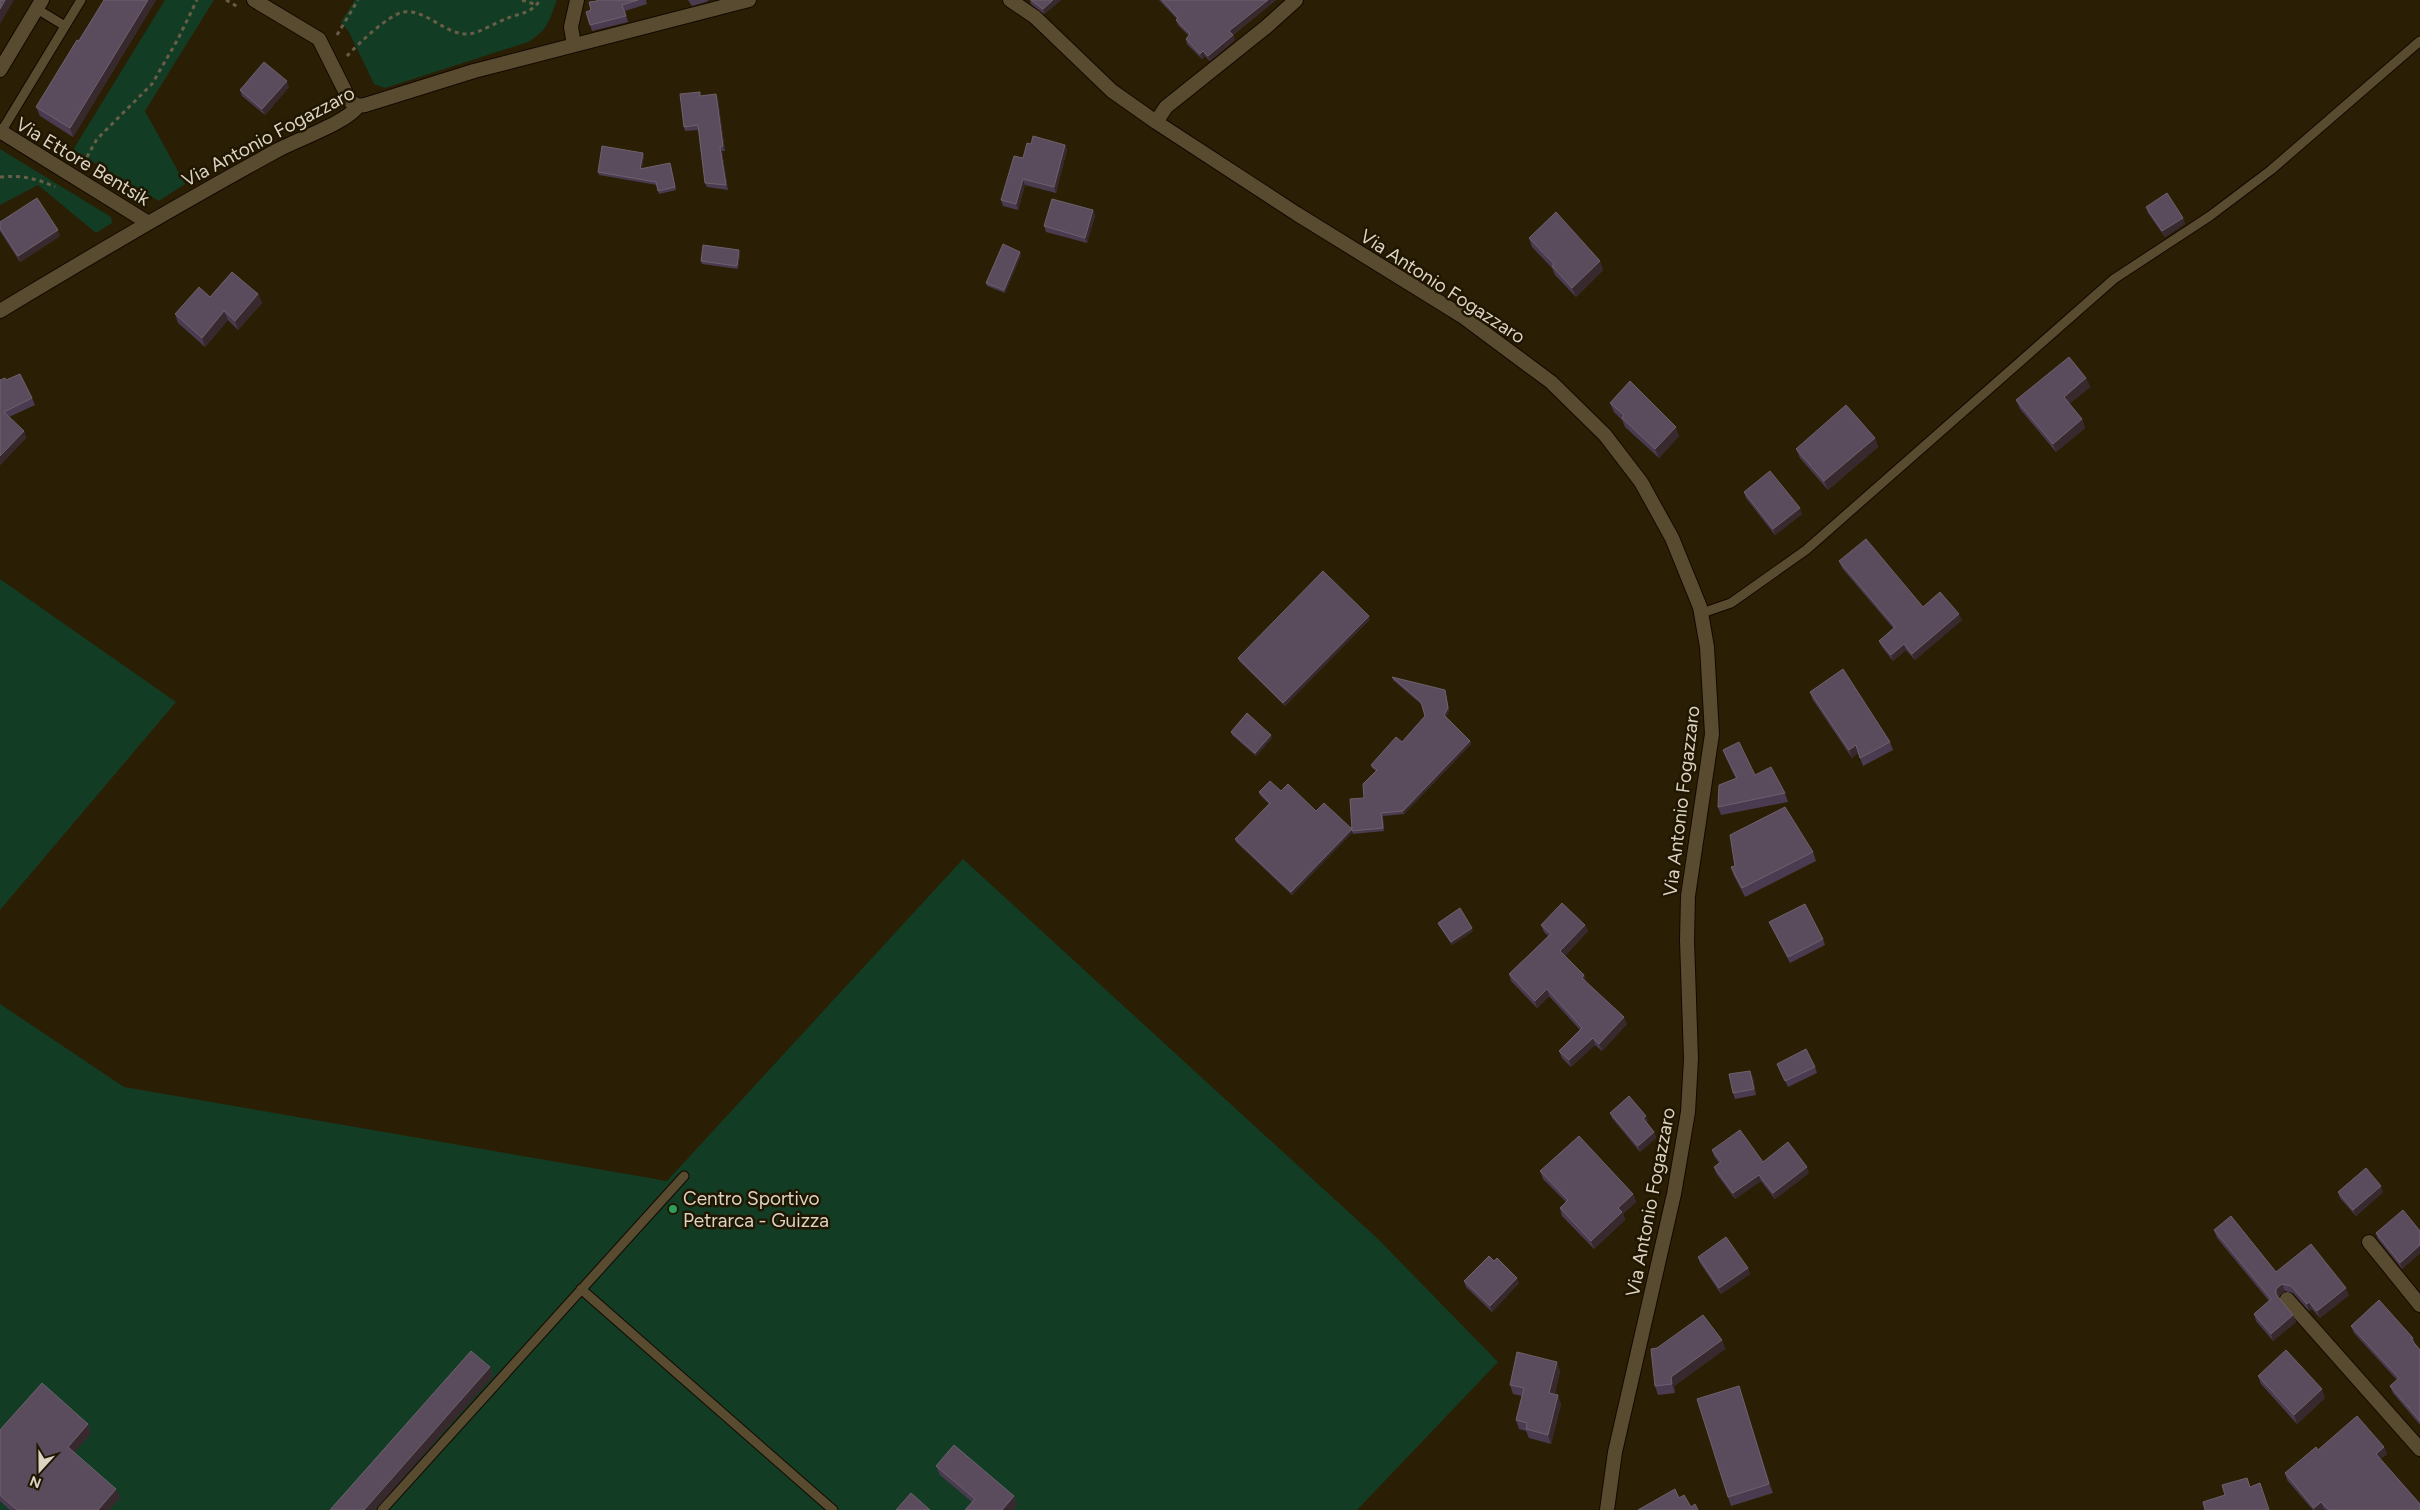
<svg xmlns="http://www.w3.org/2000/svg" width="2420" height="1510" font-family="Figtree,sans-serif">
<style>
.green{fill:#133c24}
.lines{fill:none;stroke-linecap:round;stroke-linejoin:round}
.service-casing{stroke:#130800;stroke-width:11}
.minor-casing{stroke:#130800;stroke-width:16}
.path{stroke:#685e47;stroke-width:3;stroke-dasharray:4 4;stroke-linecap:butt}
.service{stroke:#584b2f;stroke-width:9}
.minor{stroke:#584b2f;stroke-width:14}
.wall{fill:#4a3b51}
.shaded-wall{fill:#37292d}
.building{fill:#5a4c5d;stroke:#6e616d}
.leisure-dot{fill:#2e9e5b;stroke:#211600;stroke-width:2}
.labels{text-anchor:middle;stroke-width:5;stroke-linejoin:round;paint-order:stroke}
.street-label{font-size:19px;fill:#dbd3c4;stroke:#211600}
.poi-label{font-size:19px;fill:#dbd3c4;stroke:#211600;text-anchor:start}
</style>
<rect width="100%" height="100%" fill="#2a1f04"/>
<!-- green -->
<path class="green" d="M165,0h49l-69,111 40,73 -26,17 -86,-51z
M355,0h202c-8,21 -9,30 -29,42l-143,46 -11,-4 -25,-52 -8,-10z
M0,149l111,68 1,6 -16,10 -58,-48 -38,20z
M0,579l176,123 -176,208z
M963,859l414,379 121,124 -141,148h-1357v-506l124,83 543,94z"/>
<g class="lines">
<defs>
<path id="service" d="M37,9l28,17
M1,132l80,-132
M1702,613l29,-10 75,-53 308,-271 96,-63 61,-46 149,-129
M581,1289l252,221
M382,1510l302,-334"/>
<path id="minor" d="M254,0l65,39 31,62 8,5
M1010,0l25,17 77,74 44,31 141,92 165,102 89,66 54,53 36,47 31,56 28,69 7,40 5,87 -24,162 -1,44 4,119 -3,53 -14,82 -59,258 -8,58
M574,45l-3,-18 6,-27
M0,70l42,-70
M358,106l7,-1 109,-34 275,-71
M1156,122l10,-15 100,-80 30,-27
M0,131l147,91
M0,311c91,-55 183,-109 276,-160 20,-11 72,-29 82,-45
M2369,1242l51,63
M2287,1299l133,150"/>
</defs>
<!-- service casing -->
<use href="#service" class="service-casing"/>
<!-- minor casing -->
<use href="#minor" class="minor-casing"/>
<!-- path -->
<path class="path" d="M226,0l12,7
M522,0l15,5
M337,35l21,-35
M347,56c11,-12 42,-42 57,-44 23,-3 42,24 65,22 10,-1 28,-12 39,-16 13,-5 24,-5 32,-18
M83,164l14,-25 55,-55 26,-45 19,-39
M0,177c20,-2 36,1 55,10"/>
<!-- service -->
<use href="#service" class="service"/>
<!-- minor -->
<use href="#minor" class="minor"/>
</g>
<!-- wall -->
<path class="wall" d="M104,0h52l-83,137 -33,-21 -4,-9z
M597,0h49l1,4 -22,7 3,11 -36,9 -6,-19 5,-2z
M688,0h21l-3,2 -14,4z
M1030,0h31l-17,14 -13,-10z
M1159,0h117l-43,35 2,5 -25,21 -5,-5 -3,3 -15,-15 -1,-5 3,-3 -11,-11 -2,-5 1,-1z
M289,87l-24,28 -23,-19 -2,-6z
M716,94l2,5 7,52h-3l6,39 -21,-3 -2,-4 -7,-53 -13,1 -1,-4 17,-31z
M1031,144l34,1 2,5 -11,43 -31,-8 -7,25 -15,-4 -2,-6 22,-42z
M644,156l-2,12 29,-2 5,24 -17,4 -2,-9 -58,-10 -1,-3z
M2146,207l37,11 2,6 -20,13 -17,-24z
M1093,210l2,6 -8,27 -41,-11 -2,-6z
M0,222l60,14 -40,26 -20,-31z
M1529,238l71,23 3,9 -27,27 -21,-22 -3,-7 -20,-21z
M740,253l-2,16 -36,-5 -1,-3z
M1021,255l-16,38 -18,-7 -1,-3z
M258,294l4,9 -24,27 -10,-10 -23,27 -27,-24 -3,-9 35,-17z
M2086,378l4,9 -21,17 13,15 3,9 -29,24 -36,-43 -4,-9z
M0,380h6l26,18 3,7 -26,12 15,14 2,7 -26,27z
M1610,403l69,33 -20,22 -34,-31 -3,-7 -8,-8z
M1875,438l3,9 -50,43 -28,-32 -4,-9z
M1744,492l58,22 -27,21 -29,-37z
M1839,561l84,46 39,13 -47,40 -9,-10 -13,11 -11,-14 -3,-6 15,-12 -52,-61z
M1370,619l-85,87 -46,-45 -1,-3z
M1392,677l53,13 4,21 -3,6 24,24 1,3 -67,70 -21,2 1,15 -31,3 -1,-2 -60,63 -56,-53 -1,-3 34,-35 -9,-9 -1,-3 22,-1 35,20 36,18 24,-58 -4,-3 -1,-3 31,-23 23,-26 -3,-11 -29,-25z
M1810,692l80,50 3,8 -30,16 -5,-13 -6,5 -39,-58z
M1231,732l41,6 -16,18 -24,-21z
M1723,750l32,25 30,18 3,9 -67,13 -3,-8 18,-28 -10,-21z
M1813,852l3,9 -71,36 -11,-21 -3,-9z
M1769,922l54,17 2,6 -35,18 -18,-35z
M1438,923l35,8 -21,14 -13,-19z
M1541,925h44l3,6 -23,25 19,19 2,7 41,42 -25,27 -7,-6 -24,22 -9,-9 -3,-7 21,-21 -31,-34 -12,12 -26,-27 -2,-7 39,-38 -4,-4z
M1777,1064l38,3 2,6 -29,14z
M1753,1077l3,18 -21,4 -2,-6z
M1610,1113l38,8 -2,1 8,10 2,6 -16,14 -28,-34z
M1712,1150l51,12 46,11 -34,26 -14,-18 -26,18 -19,-26 -2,-6 5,-4 -5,-7z
M1540,1171l93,23 3,8 -13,12 2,6 -31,29 -32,-33 -2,-8 6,-6 -23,-23z
M2338,1192h45l-27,24 -16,-18z
M2214,1230l62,42 73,23 -29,23 -8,-9 -3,2 -16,-18 -8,-2 -6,5v2l14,17 3,7 -23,19 -17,-20 -2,-7 15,-13 -52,-63z
M2420,1231v22l-18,16 -24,-30 -2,-6z
M1698,1257l50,11 2,6 -29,20 -21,-31z
M1464,1281l55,2 -27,29 -26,-25z
M2351,1326l62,12 2,6 5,6v75l-27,-32 -3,-7 7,-6 -43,-47z
M1722,1340l3,9 -51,37 1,7 -17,2 -3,-9z
M1560,1371l-5,23 6,10 -10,40 -22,-6 -3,-7 -7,-2 -3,-9 6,-24 -9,-2 -3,-9z
M2258,1376l67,22 -28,26 -36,-40z
M1739,1386l34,107 -42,13 -3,-9z
M88,1424l3,9 -17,19 46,46 -11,12h-99l-10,-9v-71z
M2384,1447l3,7 -7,5 40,51h-95l-1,-1 -2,1h-9l-26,-30 -2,-7 33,-23z
M936,1466l78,30 3,9 -4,5h-48l7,-8 -32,-27z"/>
<!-- shaded-wall -->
<path class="shaded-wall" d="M5,0h9l-14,24v-15z
M148,0h8l-83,137 -3,-9z
M1053,0h8l-17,14 -1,-5z
M1268,0h8l-45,36 -2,-5z
M1233,35l2,5 -25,21 -2,-5z
M1203,51l2,5 -3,3 -2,-5z
M287,81l2,6 -24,28 -3,-6z
M716,94l2,5 7,52 -2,-5z
M1065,145l2,5 -11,43 -2,-6z
M720,147l2,4 6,39 -2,-5z
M643,153l1,3 -3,16 -1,-3z
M1023,179l2,6 -7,25 -2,-6z
M1093,210l2,6 -8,27 -2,-5z
M2183,218l2,6 -20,13 -3,-6z
M58,230l2,6 -40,26 -2,-6z
M739,250l1,3 -2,16 -1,-3z
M1020,252l1,3 -16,38 -1,-3z
M1600,261l3,9 -27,27 -4,-9z
M258,294l4,9 -24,27 -3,-9z
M224,311l4,9 -23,27 -3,-9z
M2086,378l4,9 -23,19 -3,-9z
M2082,419l3,9 -29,24 -3,-8z
M1676,427l3,9 -20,22 -4,-9z
M24,431l2,7 -26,27v-9z
M1875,438l3,9 -50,43 -4,-9z
M1800,508l2,6 -27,21 -2,-6z
M1959,614l3,6 -47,40 -3,-6z
M1369,616l1,3 -85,87 -2,-3z
M1904,644l2,6 -13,11 -2,-6z
M1445,690l4,21 -4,7 -1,-3z
M1271,735l1,3 -16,18 -1,-3z
M1470,741l1,3 -67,70 -1,-3z
M1856,745l3,8 -7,5 -3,-8z
M1352,829l1,3 -61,63 -1,-3z
M1585,925l3,6 -25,27 -3,-7z
M1472,928l1,3 -21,14 -1,-3z
M1584,975l3,7 -3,3 -2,-7z
M1547,989l2,7 -12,12 -2,-7z
M1624,1017l3,7 -25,27 -3,-7z
M1593,1038l2,7 -24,22 -2,-7z
M1750,1071l3,6 3,18 -2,-6z
M1646,1116l2,5 -3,2 -2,-5z
M1654,1132l2,6 -16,14 -2,-6z
M1807,1167l2,6 -34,26 -2,-6z
M1759,1175l2,6 -26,18 -2,-6z
M2381,1186l2,6 -27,24 -3,-6z
M1633,1194l3,8 -13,12 2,6 -31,29 -3,-8 27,-33z
M2420,1245v8l-18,16 -2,-6z
M1748,1268l2,6 -29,20 -2,-6z
M1517,1278l2,5 -27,29 -2,-6z
M2282,1284l3,7 -6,5v5l-3,-7v-5z
M2346,1288l3,7 -29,23 -3,-7z
M2309,1302l3,7 -3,2 -2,-7z
M2293,1315l3,7 -23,19 -2,-7z
M1722,1340l3,9 -51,37 1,7 -3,-9 -1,-7z
M1557,1362l3,9 -7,31 -4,-9z
M490,1367l3,9 -118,134h-11z
M1739,1386l3,9 31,98 -4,-9z
M2322,1389l3,9 -28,26 -3,-9z
M1558,1395l3,9 -10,40 -3,-9z
M88,1424l3,9 -20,23 -3,-9z
M2384,1447l3,7 -9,7 -2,-7z
M116,1489l4,9 -11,12h-11z
M1014,1496l3,9 -4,5h-11z
M2321,1502l3,7 -2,1h-7l-1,-2z"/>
<!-- building -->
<path class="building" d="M0,0h5l-5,9z
M104,0h44l-78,128 -34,-21 41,-67 2,1z
M597,0h41l-16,5 4,11 -36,9 -4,-13 5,-2 -2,-8 8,-1z
M1031,0h22l-10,9z
M1162,0h106l-39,31 4,4 -25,21 -5,-5 -3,3 -14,-15 4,-5 -14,-14 2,-2z
M264,62l23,19 -25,28 -22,-19z
M700,92v4l16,-2 7,52 -3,1 6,38 -21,-2 -7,-58 -14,2 -4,-33z
M1033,136l32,9 -11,42 -31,-8 -7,25 -15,-4 13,-44 9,2 4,-15 4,1z
M602,146l41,7 -3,16 30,-6 5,24 -17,4 -2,-9 -58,-10z
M2167,193l16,25 -21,13 -16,-24z
M37,198l21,32 -40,26 -18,-28v-6z
M1052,199l41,11 -8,28 -41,-12z
M1556,212l44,49 -28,27 -20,-22 2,-2 -25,-26z
M1003,244l17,8 -16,38 -18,-7z
M703,245l36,5 -2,16 -36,-5z
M232,272l26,22 -23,27 -11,-10 -22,27 -27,-24 24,-27 11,10z
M2069,357l17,21 -22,19 18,22 -29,25 -37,-44z
M20,374l12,24 -28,14 20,19 -24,25v-76l5,-2 1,2z
M1630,381l46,46 -21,22 -33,-31 2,-3 -14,-12z
M1846,405l29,33 -51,43 -28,-32z
M1770,471l30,37 -27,21 -29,-37z
M1866,539l57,68 17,-15 19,22 -47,40 -8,-10 -13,11 -12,-14 16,-14 -56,-66z
M1323,571l46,45 -86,87 -45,-45z
M1843,669l47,73 -30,16 -4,-13 -7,5 -39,-58z
M1392,677l53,13 3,18 -4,7 26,26 -67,70 -22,2 2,15 -31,3 -2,-32 14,-1 -1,-14 14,-14 -6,-5 25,-28 6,5 23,-26 -4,-14z
M1247,713l24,22 -16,18 -24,-21z
M1739,742l16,33 16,-8 14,26 -67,14 1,-22 18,-7 -14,-28z
M1270,781l11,10 7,-7 28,27 8,-8 28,26 -61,63 -56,-53 35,-36 -11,-11z
M1785,807l28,45 -71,36 -11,-21 4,-1 -5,-31z
M1562,903l23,22 -25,26 24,24 -2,3 42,39 -25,27 -6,-6 -24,22 -10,-9 23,-23 -35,-39 -12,12 -26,-27 42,-40 -10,-9z
M1805,904l18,35 -35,18 -19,-35z
M1460,908l12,20 -21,14 -13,-19z
M1806,1049l9,18 -30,14 -8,-17z
M1750,1071l4,18 -21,4 -4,-19z
M1629,1096l17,20 -3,2 11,14 -16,14 -28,-33z
M1740,1130l23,32 25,-20 19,25 -34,26 -14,-18 -26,18 -19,-26 7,-5 -9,-12z
M1579,1136l54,58 -15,14 4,4 -31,29 -31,-33 8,-8 -28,-29z
M2366,1168l15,18 -28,24 -15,-18z
M2403,1210l17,21v14l-20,18 -24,-30z
M2231,1216l45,56 35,-28 35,44 -29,23 -8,-9 -2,2 -16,-18 -9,-2 -6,5v5l17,21 -22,19 -17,-20 17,-15 -57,-69z
M1726,1237l22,31 -29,20 -21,-31z
M1489,1256l5,5 3,-3 20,20 -27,28 -26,-25z
M2379,1300l34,38 -2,1 9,11v71l-30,-35 9,-8 -48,-52z
M1703,1315l19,25 -51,37 1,7 -17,2 -4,-37 6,-1z
M2286,1350l36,39 -28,26 -36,-39z
M471,1351l19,16 -126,143h-34z
M1517,1352l40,10 -8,31 9,2 -10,40 -22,-6 1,-6 -11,-3 8,-32 -14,-3z
M42,1383l46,41 -20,23 48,42 -18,21h-81l-17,-15v-65z
M1739,1386l30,98 -41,13 -31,-98z
M2357,1416l27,31 -8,7 44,50v6h-91l-8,-8 -7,6 -29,-35 31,-26 2,3z
M954,1445l60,51 -12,14h-37l10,-11 -39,-33z
M2247,1478l3,9 10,-4 9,27h-64l-2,-8 22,-7 -3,-10z
M1675,1489l4,9 5,-3 7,12 4,-3 3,6h-60z
M911,1493l19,17h-34z"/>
<!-- markers -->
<circle class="leisure-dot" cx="673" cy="1209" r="5"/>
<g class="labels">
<!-- street labels -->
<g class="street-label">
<text transform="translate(268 136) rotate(-28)" y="7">Via Antonio Fogazzaro</text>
<text transform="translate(83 161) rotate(31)" y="7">Via Ettore Bentsik</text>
<text transform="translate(1443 286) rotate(33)" y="7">Via Antonio Fogazzaro</text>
<text transform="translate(1681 801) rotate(-83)" y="7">Via Antonio Fogazzaro</text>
<text transform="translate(1650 1202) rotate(-79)" y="7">Via Antonio Fogazzaro</text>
</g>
<!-- poi labels -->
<g class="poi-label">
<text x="683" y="1205">Centro Sportivo<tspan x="683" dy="22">Petrarca - Guizza</tspan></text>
</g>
</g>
<!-- north arrow -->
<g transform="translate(40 1470) rotate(201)" stroke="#211600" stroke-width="4" paint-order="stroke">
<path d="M0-4L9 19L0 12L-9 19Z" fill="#dbd3c4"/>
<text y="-8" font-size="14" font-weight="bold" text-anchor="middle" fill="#dbd3c4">N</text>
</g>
</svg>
